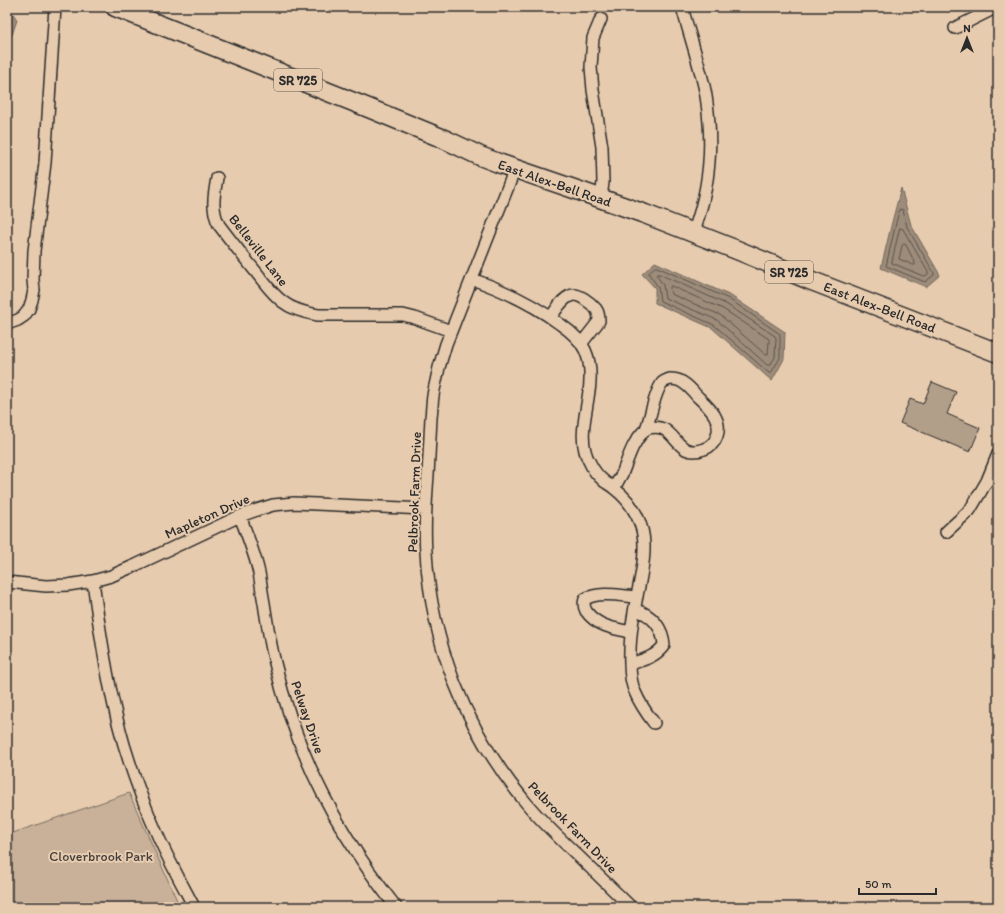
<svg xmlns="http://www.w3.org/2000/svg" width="1005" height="914" font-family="Itim,sans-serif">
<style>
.green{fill:#c8b099;stroke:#7a6e62}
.water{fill:#9d8c7a;stroke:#6f655a}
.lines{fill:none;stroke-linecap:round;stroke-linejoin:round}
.shore{stroke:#59524b;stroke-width:1}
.building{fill:#b29f8a;stroke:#2b2b2b}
.minor-casing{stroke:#2b2b2b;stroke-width:14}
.primary-casing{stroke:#2b2b2b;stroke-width:21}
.minor{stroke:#e7cbae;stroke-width:11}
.primary{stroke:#e7cbae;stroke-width:18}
.labels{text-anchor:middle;stroke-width:4;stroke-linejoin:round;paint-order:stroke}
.shield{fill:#e7cbae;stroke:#635b52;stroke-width:1}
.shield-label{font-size:13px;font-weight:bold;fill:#2b2b2b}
.street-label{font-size:14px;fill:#2b2b2b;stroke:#e7cbae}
.park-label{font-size:14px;fill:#433f3c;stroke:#e7cbae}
</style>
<rect width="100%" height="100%" fill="#e7cbae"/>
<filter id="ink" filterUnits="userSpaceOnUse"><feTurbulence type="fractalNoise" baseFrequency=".025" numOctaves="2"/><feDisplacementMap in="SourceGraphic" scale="8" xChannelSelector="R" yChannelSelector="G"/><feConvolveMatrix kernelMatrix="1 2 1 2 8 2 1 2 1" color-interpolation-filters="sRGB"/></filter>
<g filter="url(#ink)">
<!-- green -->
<path class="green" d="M129,793l51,114h-173v-72z"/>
<!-- water -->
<path class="water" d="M7,7h2l8,13 -5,15 -5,5z
M901,188l10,37 29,50 -14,12 -45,-19 11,-46z
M655,262l76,34 54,36 -1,27 -12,22 -60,-53 -57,-25v-15l-13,-14z"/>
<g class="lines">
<!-- shore -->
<path class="shore" d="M900,209l3,1 4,17 27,46v2l-9,7 -39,-16 10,-43z
M900,228l3,1 25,43v2l-3,2h-2l-31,-13z
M904,244l2,1 9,18v2h-2l-14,-6 3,-13z
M655,267h2l72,32 51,35v24l-9,15h-2l-55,-48 -54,-24 -2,-14 -9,-13v-1z
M657,274h2l67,30 49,32 1,2 -1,19 -5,8h-3l-50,-45 -52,-22 -2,-13 -6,-9z
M671,286l52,23 46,30v2l-1,14h-2l-46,-40 -49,-21 -1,-6z"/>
</g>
<!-- building -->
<path class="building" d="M932,382l24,10 -9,22 33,14 -10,24 -70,-29 10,-24 13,5z"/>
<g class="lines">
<defs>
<path id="minor" d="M682,7c7,26 16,53 22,79 3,12 4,24 5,37 3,39 -2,73 -16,110
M601,19l-8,19 -2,29 2,23 9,57 1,35 -2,17
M955,28l40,-20
M515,169l-69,175c-5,15 -9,30 -12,46 -2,9 -2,19 -3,28 -1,19 -2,38 -3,57 -2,26 -4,51 -2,77 5,90 39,177 97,247 15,19 32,35 49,51 20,19 39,38 59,57
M217,178c-3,17 -6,31 2,47 12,16 24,31 37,47 8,10 16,22 27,30 10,8 23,11 35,13h85l12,3 36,13
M472,279c31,11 61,25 88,45 10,7 20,15 25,26 7,15 6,32 3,48 -3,21 -10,45 2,65 3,7 9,14 15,19 3,2 7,4 10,7 18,14 30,36 29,60 0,14 -3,28 -6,42 -5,24 -9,48 -8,72 0,10 1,20 5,29 5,12 12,22 19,31
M551,317c5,-7 10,-17 19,-21 8,-4 21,7 26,13 3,4 3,8 3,12l-18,23
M7,324l11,-4 6,-4 5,-7 3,-9 2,-10 -1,-10 1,-29 11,-88 10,-156
M670,379c5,0 9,1 12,3 5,3 10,8 14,13 11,11 27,23 21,41 -2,6 -7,11 -13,13 -31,12 -27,-31 -58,-20 5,-13 8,-35 16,-46 2,-2 5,-3 8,-4z
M614,488c3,-5 5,-9 8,-14 7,-17 10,-32 24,-45
M240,516c7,19 15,38 19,57 2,10 3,20 5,30 3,20 6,40 11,60 21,91 63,171 121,244
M946,532l24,-22 17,-29 11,-27
M93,581c6,46 13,92 24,138 10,40 24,79 41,117 11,25 24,48 36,71
M7,582l39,4 22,-1 25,-4 18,-5 25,-11 104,-49 17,-6 16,-5 21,-2 131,6
M631,632c-16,-3 -35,-6 -45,-21 -2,-4 -3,-7 -1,-12 15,-8 36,-3 52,-2
M630,664c13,-4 26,-7 34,-19 -1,-17 -12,-31 -29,-35"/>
<path id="primary" d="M115,7l251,100 78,32 36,17 21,8 73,25 71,25 92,36 70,29 191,74"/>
</defs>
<!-- minor casing -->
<use href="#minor" class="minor-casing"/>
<!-- primary casing -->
<use href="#primary" class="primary-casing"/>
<!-- minor -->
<use href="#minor" class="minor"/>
<!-- primary -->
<use href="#primary" class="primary"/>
</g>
</g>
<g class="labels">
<!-- shield labels -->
<g class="shield">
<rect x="274" y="69" width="48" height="22" rx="3"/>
<rect x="765" y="261" width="48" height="22" rx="3"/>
</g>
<g class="shield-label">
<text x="298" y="85">SR 725</text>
<text x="789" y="277">SR 725</text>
</g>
<!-- street labels -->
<g class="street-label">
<text transform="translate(555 183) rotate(19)" y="5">East Alex-Bell Road</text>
<text transform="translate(259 250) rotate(52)" y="5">Belleville Lane</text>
<text transform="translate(880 307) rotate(21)" y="5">East Alex-Bell Road</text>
<text transform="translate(414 492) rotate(-88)" y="5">Pelbrook Farm Drive</text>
<text transform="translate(207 516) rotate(-24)" y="5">Mapleton Drive</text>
<text transform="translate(308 717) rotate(71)" y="5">Pelway Drive</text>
<text transform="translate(573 827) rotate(46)" y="5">Pelbrook Farm Drive</text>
</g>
<!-- park labels -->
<g class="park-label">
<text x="101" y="861">Cloverbrook Park</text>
</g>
</g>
<!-- margin -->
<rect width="1005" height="914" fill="none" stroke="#e7cbae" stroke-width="24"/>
<rect x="12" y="12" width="981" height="890" fill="none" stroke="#2b2b2b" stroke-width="1.5" filter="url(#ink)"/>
<!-- north arrow -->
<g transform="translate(967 38)" stroke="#e7cbae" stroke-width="3" paint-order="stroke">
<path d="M0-3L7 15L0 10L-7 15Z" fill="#2b2b2b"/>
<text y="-6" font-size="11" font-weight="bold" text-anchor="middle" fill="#2b2b2b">N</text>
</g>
<!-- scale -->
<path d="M859 888v6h77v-6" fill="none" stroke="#2b2b2b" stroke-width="2"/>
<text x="865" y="888" font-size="12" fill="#2b2b2b" stroke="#e7cbae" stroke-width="3" paint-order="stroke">50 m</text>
</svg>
